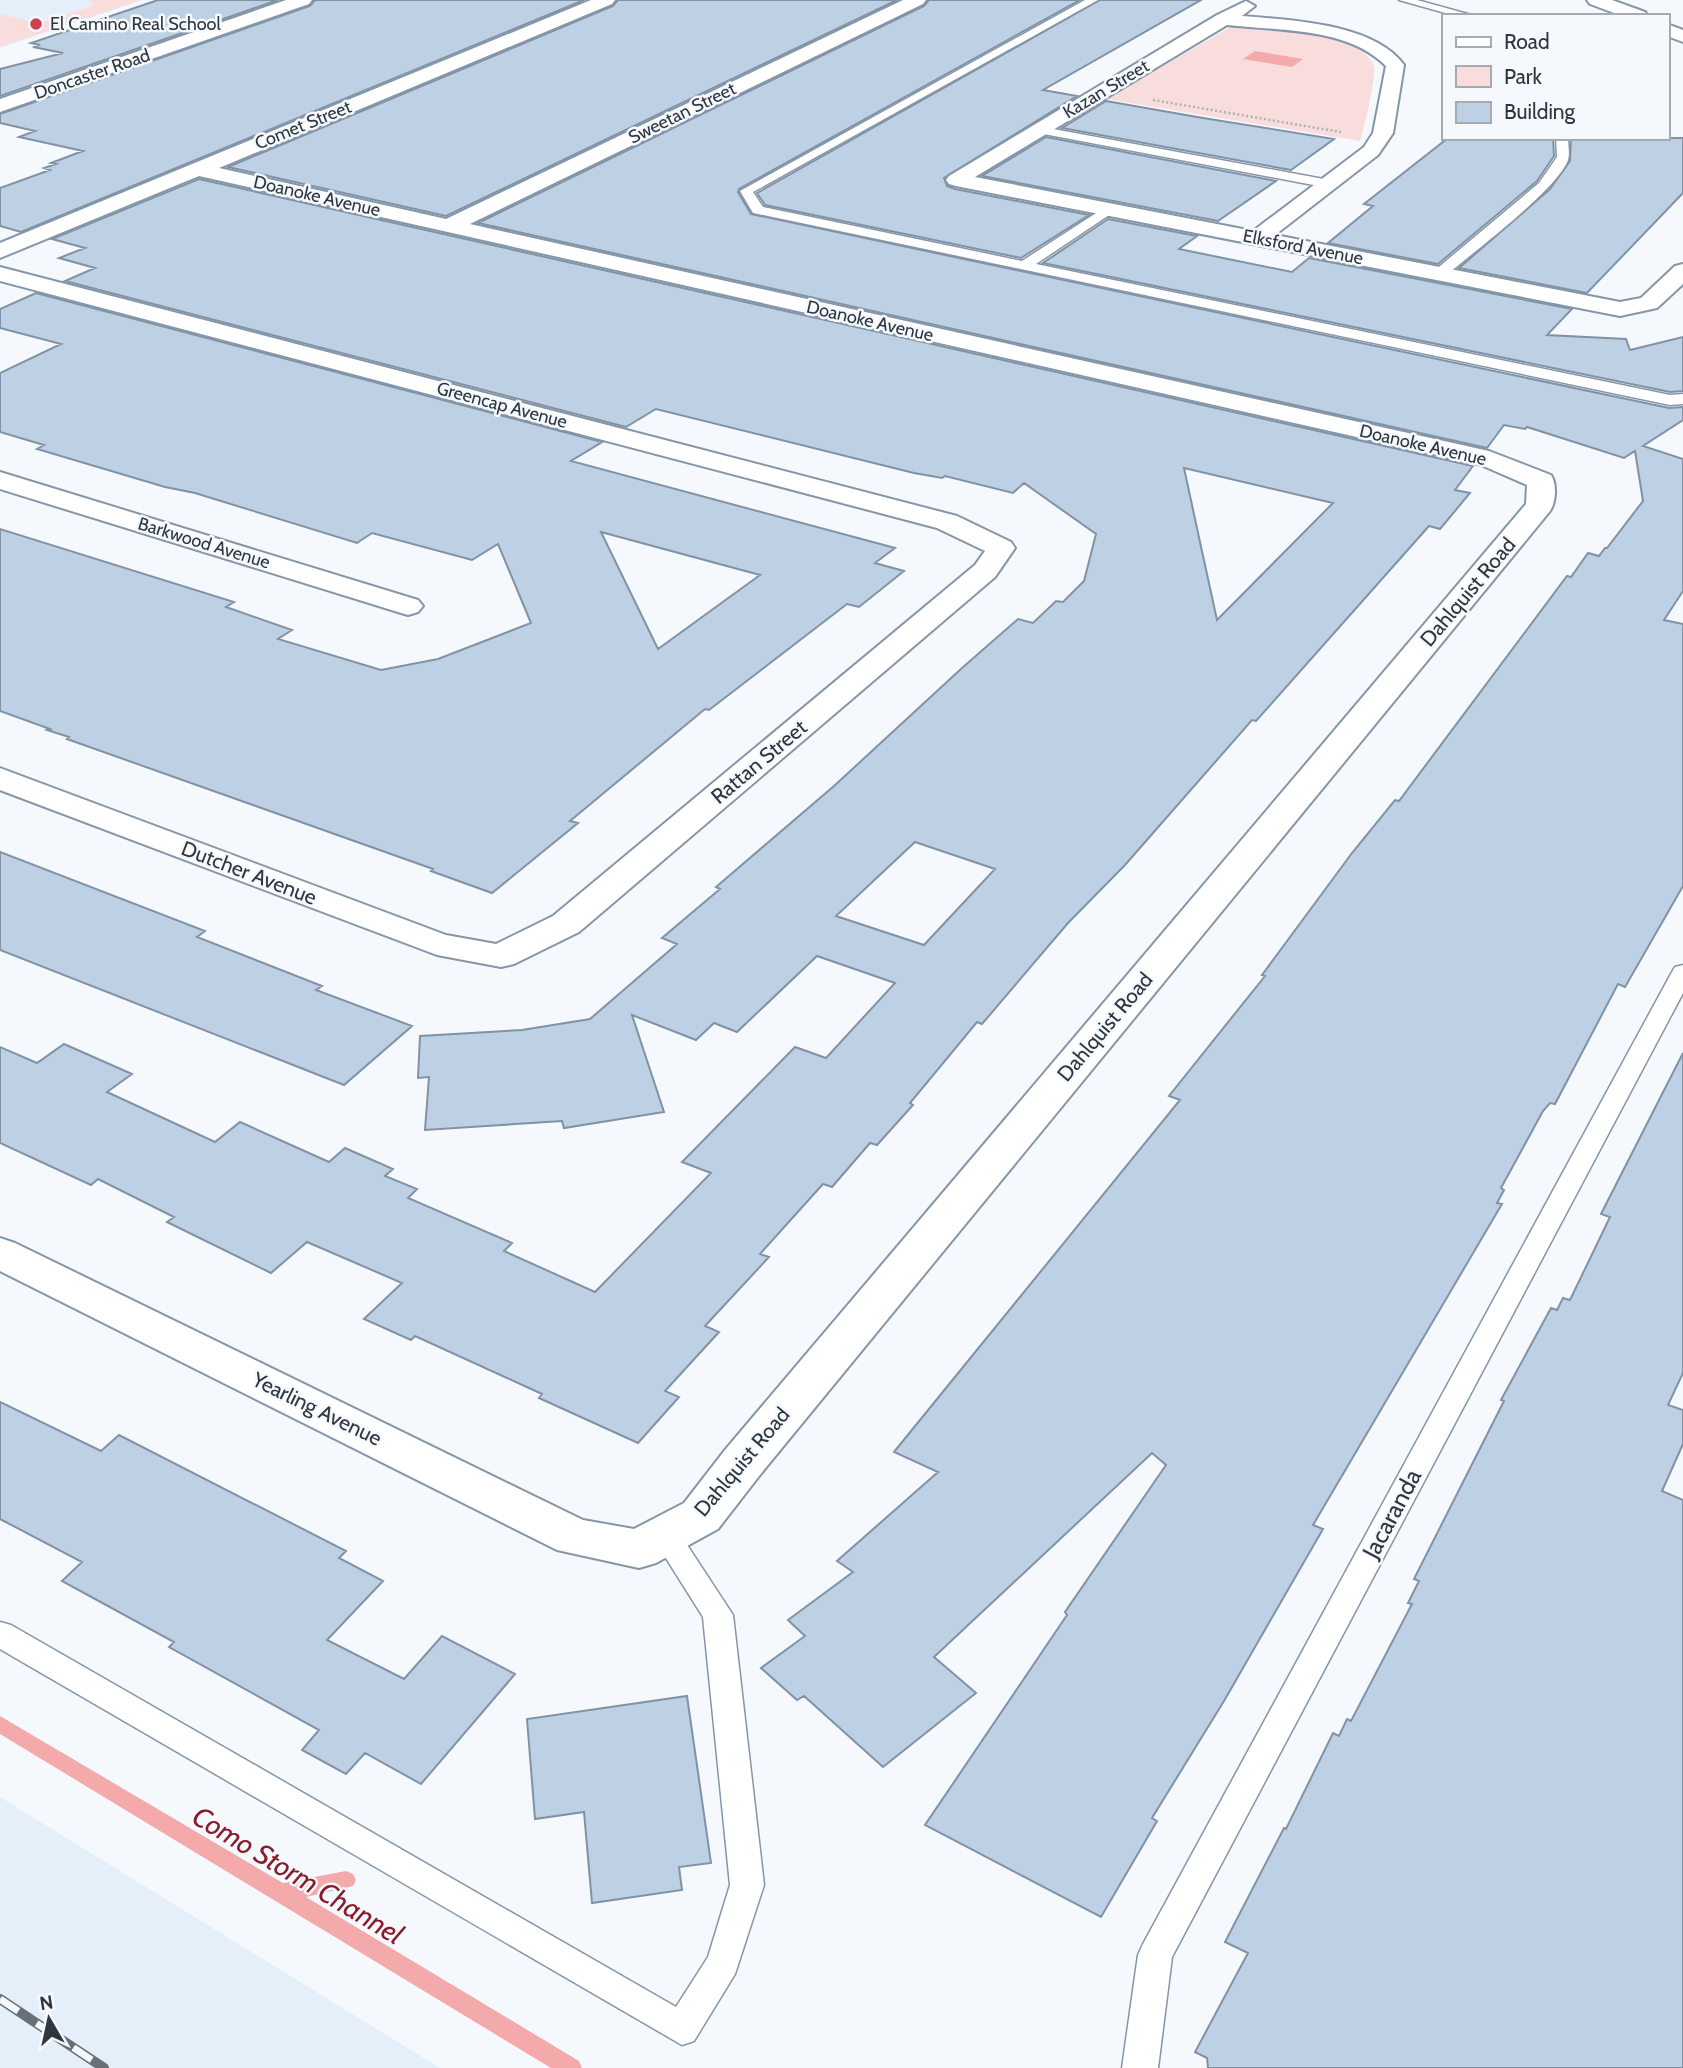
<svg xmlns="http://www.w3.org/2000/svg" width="1683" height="2068" font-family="Cabin,sans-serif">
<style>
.built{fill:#e5effa}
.green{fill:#f9dddd}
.water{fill:#f4a9aa}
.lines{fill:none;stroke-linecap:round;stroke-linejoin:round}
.stream{fill:#f4a9aa;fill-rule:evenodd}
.building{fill:#bed0e4;stroke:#8192a5;stroke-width:2;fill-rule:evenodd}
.lane-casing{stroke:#8496a8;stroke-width:3}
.street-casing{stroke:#8496a8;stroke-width:4}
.path{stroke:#acb1b7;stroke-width:2.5;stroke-dasharray:2 2.5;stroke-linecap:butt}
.lane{fill:#fff;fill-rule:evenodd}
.street{fill:#fff;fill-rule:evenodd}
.rail-casing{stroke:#6a7077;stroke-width:10}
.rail{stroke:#f5f9fd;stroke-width:7;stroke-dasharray:22;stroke-linecap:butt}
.poi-dot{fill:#cf3f50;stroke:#f5f9fd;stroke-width:2.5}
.labels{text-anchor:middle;stroke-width:5;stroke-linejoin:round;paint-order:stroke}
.far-poi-label{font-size:18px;fill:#2f363e;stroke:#f5f9fd;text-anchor:start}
.far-street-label{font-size:18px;fill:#2f363e;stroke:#f5f9fd}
.street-label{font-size:21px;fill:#2f363e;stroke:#f5f9fd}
.near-street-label{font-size:24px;fill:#2f363e;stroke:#f5f9fd}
.near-water-label{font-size:28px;font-style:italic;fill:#881d2c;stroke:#f5f9fd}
</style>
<rect width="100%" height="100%" fill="#f5f9fd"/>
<!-- built -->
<path class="built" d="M0,0h144l-144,48z
M0,1797l440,271h-440z"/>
<!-- green -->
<path class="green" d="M90,0h50l-140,47v-33l38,9 55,-17z
M1234,25c28,3 135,10 140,42 2,10 -10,63 -14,74l-254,-42z"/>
<!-- water -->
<path class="water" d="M1255,51l48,8 -11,8 -49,-8z"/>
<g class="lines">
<!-- stream -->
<path class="stream" d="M0,1716l283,167 63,-12 7,3 3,6 -3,6 -47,11 273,164 3,7h-31l-551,-334z"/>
</g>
<!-- building -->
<path class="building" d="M158,0h120l-278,96v-27l63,-16 -30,-6 7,-2 -9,-2z
M315,0h269l-563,232 -21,-6v-38l50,-18 -6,-2 12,-4 -5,-1 32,-12 -64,-14 16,-6 -35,-8v-9l310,-108z
M618,0h279l-451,216 -218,-49 385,-161z
M929,0h151l-341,189 -1,3 13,22 918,194 14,-1v13l-40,26 40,13v132l-19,29 19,4v262l-58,101 -7,-3 -63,120 -5,-1 -7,8 -42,77 3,2 -7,13 5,1 -189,321 10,4 -99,172 -72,117 5,3 -56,96 -176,-92 142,-210 -2,-3 101,-147 -14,-12 -218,204 42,36 -93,74 -79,-71 -7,4 -36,-32 44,-32 -17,-16 65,-48 -16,-11 101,-89 -44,-20 286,-352 -11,-4 96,-120 -3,-1 90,-122 43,-53 4,1 168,-225 4,1 17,-24 11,3 6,-8h2l36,-47 -8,-50 -11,7 -97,-31 -2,2 -21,-4 -17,23 -1009,-225 446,-217z
M1100,0h101l-158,90 34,6 -133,82 3,8 8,3 134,26 -68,43 -256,-53 -8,-12z
M1106,101l97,17 131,21 -43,31 -229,-42z
M1046,137l230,44 -58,40 -236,-45z
M1448,138h105l1,18 -17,25 -99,83 -110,-21 45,-37 -9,-2z
M1571,138h112v55l-96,100 -128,-25 91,-79 20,-28z
M199,179l1274,287 -18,24 15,3 -30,36 -11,-3 -173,195 -4,-1 -127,145 -57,58 -86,101 -5,-2 -67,81 3,2 -36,40 -7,-2 -38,44 -9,-3 -63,70 9,3 -64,69 14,6 -54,59 14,6 -41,46 -99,-45 3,-4 -127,-58 -4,4 -47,-21 38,-36 -95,-41 -36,31 -104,-51 7,-5 -76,-38 -7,6 -91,-42v-96l37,16 27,-19 68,30 -25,18 108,50 25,-20 89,40 16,-14 48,21 -8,7 32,13 -9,9 104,45 -8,8 91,41 116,-119 -29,-11 113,-115 31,11 69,-75 -78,-27 -80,76 -23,-9 -18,17 -64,-25 32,97 -100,16 -2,-7 -137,9 4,-53 -11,1 2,-42 102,-6 68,-11 87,-75 -15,-6 58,-49 -4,-2 118,-101 128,-118 56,-49 15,4 23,-22 7,1 21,-21 12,-47 -72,-51 -11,10 -68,-17 -3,2 -28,-5 -258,-64 -30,18 -561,-146 30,-13 -36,-10 26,-10 -33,-9zM1184,468l149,35 -116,117 -17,-78zM915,842l80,27 -71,76 -88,-29z
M1108,219l89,17 -18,13 113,23 17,-14 263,51 -25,26 79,4 4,11 53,-13v54l-13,1 -627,-129z
M36,293l566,149 -31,19 324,87 -20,15 29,8 -45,36 -12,-3 -138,106 -4,-1 -135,112 8,2 -86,70 -61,-22 2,-2 -366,-130 2,-2 -22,-7 3,-1 -50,-18v-182l234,73 -8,5 66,23 -14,9 103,31 57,-11 93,-36 -33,-79 -26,16 -100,-27 -15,10 -162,-50 -30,-6 -128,-38 7,-4 -44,-13v-59l61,-29 -61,-16v-19zM601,532l159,43 -102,74z
M0,852l205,79 -8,6 125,49 -6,4 96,36 -68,59 -344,-135z
M1683,1053v320l-15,32 15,5v34l-21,47 21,9v568h-475l-1,-10 -12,-6 53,-99 -23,-11 59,-114 2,1 47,-96 6,3 8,-17 4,2 61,-117 -4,-1 11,-22 -5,-2 90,-178 -3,-1 50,-92 6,2 6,-12 7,2 40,-83 -9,-3z
M0,1402l101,49 18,-16 227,116 -7,7 44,23 -56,59 77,39 38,-43 73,38 -94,110 -56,-31 -19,21 -44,-24 17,-20 -150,-83 5,-5 -112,-61 20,-19 -82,-43z
M687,1696l24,167 -32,4 3,23 -90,13 -8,-91 -49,7 -8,-100z"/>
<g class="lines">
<defs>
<path id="lane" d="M1085,0h13l-345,192 10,15 259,54 85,-55 6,4 -1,3 -76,51 634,131 13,-1v10l-13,1 -912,-191 -5,-1 -13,-22z
M1399,0h18l58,16h-19z
M1037,126l292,54 6,4 -6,4 -296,-56 -2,-2z
M1556,138h12c0,7 2,15 0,22 -10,29 -97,94 -124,117h-10v-6l105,-88 18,-26z
M1683,965v28l-511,964 -14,111h-36l16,-113 5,-11 529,-972 3,-5z
M666,1525l10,3 57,87 31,270 -29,89 -41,67 -12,4 -682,-396v-27l11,3 665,382 32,-50 22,-72 -27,-268 -51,-81 4,-8z"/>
<path id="street" d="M286,0h26l-3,4 -309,108v-13z
M591,0h24l-3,4 -393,164 227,51 457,-219h23l-3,4 -453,220 1019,227 62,24c6,9 5,27 -1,36l-791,965 -41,53 -62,34 -17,5 -82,-18 -557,-279v-33l15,5 568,277 51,9 50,-26 41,-53 801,-946 1,-19 -46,-20 -1282,-289 -199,82v-15z
M1587,0h25l33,12 3,4h-26l-32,-12z
M1246,1l9,5 -13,10c48,4 132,7 162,49l-11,68 -15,22 -103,80 345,67 21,-4 34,-32 8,-2v20l-26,24 -37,8 -664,-130 -7,-2 -3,-4 3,-4 268,-161zM1227,25c51,6 120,2 159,41l-13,67 -9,14 -111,84 -278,-54z
M1667,24l16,6v12l-16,-6z
M0,267l957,249 54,26 4,6 -20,29 -416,355 -65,32 -13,3 -64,-12 -437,-165v-22l446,167 50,9 57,-28 422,-351 10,-14 -48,-23 -937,-247z
M0,472l418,128 5,6 -5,6 -10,3 -10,-3 -398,-123z"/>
</defs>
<!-- lane casing -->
<use href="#lane" class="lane-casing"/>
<!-- street casing -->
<use href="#street" class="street-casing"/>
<!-- path -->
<path class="path" d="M1153,100l188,32"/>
<!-- lane -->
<use href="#lane" class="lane"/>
<!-- street -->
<use href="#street" class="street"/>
<defs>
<path id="rail" d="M0,1999l104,69"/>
</defs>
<!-- rail casing -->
<use href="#rail" class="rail-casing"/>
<!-- rail -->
<use href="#rail" class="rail"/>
</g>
<!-- markers -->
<circle class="poi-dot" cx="36" cy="24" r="7"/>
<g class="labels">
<!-- far-poi labels -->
<g class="far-poi-label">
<text x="50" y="30">El Camino Real School</text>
</g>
<!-- far-street labels -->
<g class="far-street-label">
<text transform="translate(92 74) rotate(-19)" y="6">Doncaster Road</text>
<text transform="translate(1106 89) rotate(-31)" y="6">Kazan Street</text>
<text transform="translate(682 113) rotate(-26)" y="6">Sweetan Street</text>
<text transform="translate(303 125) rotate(-22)" y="6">Comet Street</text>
<text transform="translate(317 196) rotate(13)" y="6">Doanoke Avenue</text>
<text transform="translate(1303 247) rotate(11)" y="6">Elksford Avenue</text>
<text transform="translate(870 321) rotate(13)" y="6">Doanoke Avenue</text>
<text transform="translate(502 405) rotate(15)" y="6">Greencap Avenue</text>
<text transform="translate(1423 445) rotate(13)" y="6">Doanoke Avenue</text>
<text transform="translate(204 543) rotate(17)" y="6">Barkwood Avenue</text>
</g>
<!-- street labels -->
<g class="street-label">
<text transform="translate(1468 592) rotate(-50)" y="7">Dahlquist Road</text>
<text transform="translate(759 762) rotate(-40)" y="7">Rattan Street</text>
<text transform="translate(249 873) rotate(21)" y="7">Dutcher Avenue</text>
<text transform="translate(1105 1027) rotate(-50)" y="7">Dahlquist Road</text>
<text transform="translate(317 1409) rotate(26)" y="7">Yearling Avenue</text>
<text transform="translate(742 1462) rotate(-50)" y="7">Dahlquist Road</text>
</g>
<!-- near-street labels -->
<g class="near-street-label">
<text transform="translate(1392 1514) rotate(-62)" y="8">Jacaranda</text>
</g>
<!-- near-water labels -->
<g class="near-water-label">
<text transform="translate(298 1875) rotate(31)" y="10">Como Storm Channel</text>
</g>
</g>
<!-- legend -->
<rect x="1442" y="14" width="228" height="126" fill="#f5f9fd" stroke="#a6abb1" stroke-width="2"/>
<rect x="1456" y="37" width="35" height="10" fill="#ffffff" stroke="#a6abb1" stroke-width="2"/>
<text x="1504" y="49" font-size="21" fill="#2f363e">Road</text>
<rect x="1456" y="66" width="35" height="21" fill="#f9dddd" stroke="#a6abb1" stroke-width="2"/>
<text x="1504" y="84" font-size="21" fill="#2f363e">Park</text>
<rect x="1456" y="102" width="35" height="21" fill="#bed0e4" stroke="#a6abb1" stroke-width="2"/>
<text x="1504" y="119" font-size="21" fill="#2f363e">Building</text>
<!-- north arrow -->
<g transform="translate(49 2019) rotate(351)" stroke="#f5f9fd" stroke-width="5" paint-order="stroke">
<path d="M0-5L12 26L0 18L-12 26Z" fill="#2f363e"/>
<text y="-10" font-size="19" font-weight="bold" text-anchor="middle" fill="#2f363e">N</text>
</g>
</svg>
